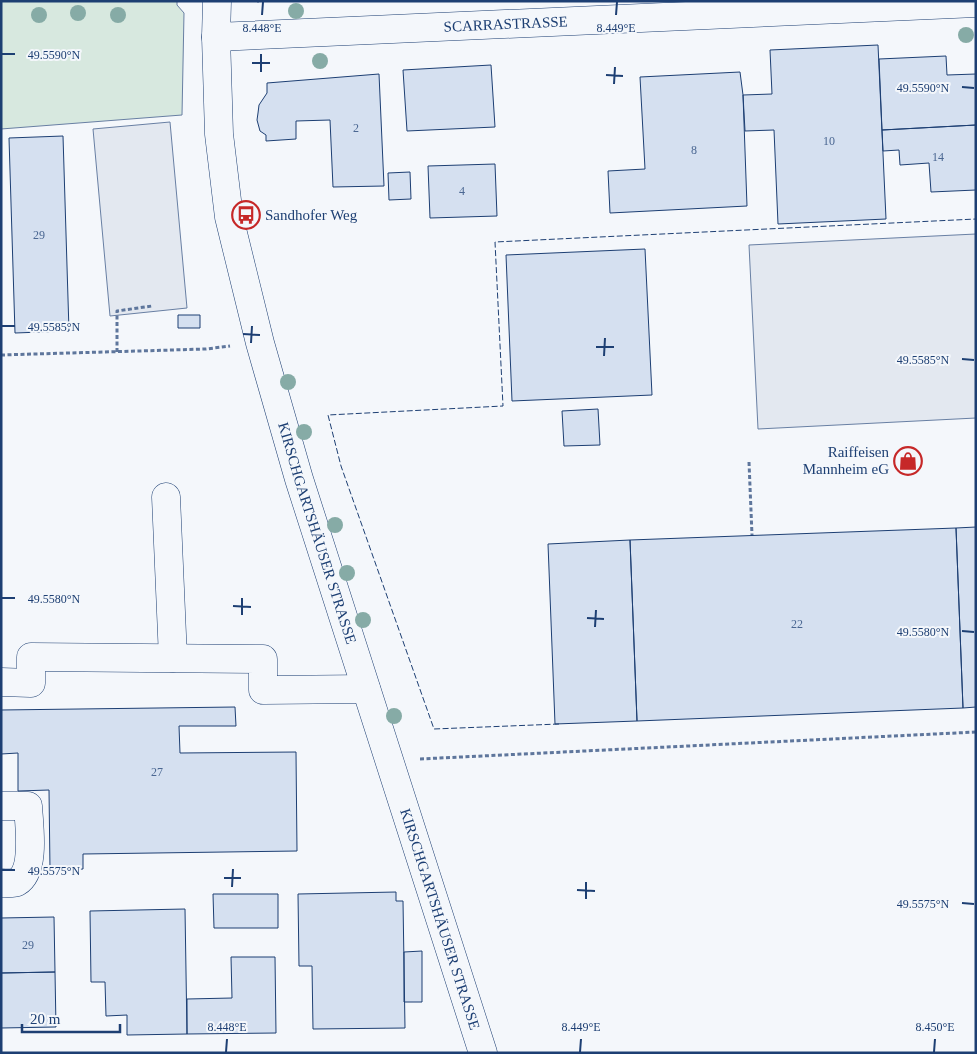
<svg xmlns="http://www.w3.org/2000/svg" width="977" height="1054" font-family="'Times New Roman',serif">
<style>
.green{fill:#d7e8df;stroke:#687fa3}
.parking{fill:#e3e8f0;stroke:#687fa3}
.building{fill:#d5e0f0;stroke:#1d3f73}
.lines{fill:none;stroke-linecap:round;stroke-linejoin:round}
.minor-casing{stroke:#1d3f73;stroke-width:29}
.path{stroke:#5e769c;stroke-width:3;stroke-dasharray:4 2.5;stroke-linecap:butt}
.minor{stroke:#f4f7fb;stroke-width:28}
.fence{stroke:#1d3f73;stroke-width:1;stroke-dasharray:6 2.5;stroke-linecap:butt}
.tree{fill:#86aba6}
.ticks{fill:none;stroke:#1d3f73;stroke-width:2}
.labels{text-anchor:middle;stroke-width:4;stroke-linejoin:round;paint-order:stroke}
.number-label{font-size:12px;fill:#4b6792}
.street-label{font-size:15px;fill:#1d3f73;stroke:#f4f7fb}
.poi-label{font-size:15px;fill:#1d3f73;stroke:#f4f7fb;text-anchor:start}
.ticks-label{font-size:12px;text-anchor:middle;fill:#1d3f73;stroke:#f4f7fb;stroke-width:4;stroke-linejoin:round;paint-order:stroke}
</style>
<rect width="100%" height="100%" fill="#f4f7fb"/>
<!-- green -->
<path class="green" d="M1,1h176v4l7,8 -2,102 -181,14z"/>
<!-- parking -->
<path class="parking" d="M170,122l17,186 -77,8 -17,-187z
M976,234v184l-218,11 -9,-184z"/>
<!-- building -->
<path class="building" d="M878,45l8,174 -108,5 -4,-94 -29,1 -2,-36 29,-1 -2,-44z
M946,56l1,19 29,-1v51l-94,5 -3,-71z
M491,65l4,62 -88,4 -4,-61z
M740,72l3,23 4,111 -137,7 -2,-42 37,-2 -5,-92z
M379,74l5,112 -51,1 -3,-67 -34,1v18l-30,2v-6l-6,-4 -3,-11 1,-7 1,-8 8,-12v-10z
M976,125v65l-45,2 -2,-29 -29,2 -1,-15 -16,1 -1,-21z
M63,136l6,195 -54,2 -6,-195z
M495,164l2,52 -67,2 -2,-52z
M410,172l1,27 -22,1 -1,-27z
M645,249l7,146 -140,6 -6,-146z
M178,315h22v13h-22z
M598,409l2,36 -36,1 -2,-35z
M976,527v180l-13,1 -7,-180z
M956,528l7,180 -326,13 -7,-181z
M630,540l7,181 -82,3 -7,-180z
M235,707l1,19h-57l1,27 116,-1 1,99 -214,3v15l-33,1 -1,-80 -31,1v-38l-17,1v-44z
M396,892v9h7l2,127 -92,1 -1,-63h-13l-1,-72z
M213,894h65v34h-64z
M185,909l2,125 -60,1v-20l-21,1 -1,-34h-14l-1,-71z
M54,917l1,55 -54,1v-55z
M422,951v51h-18v-50z
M231,957h44l1,76 -89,1v-35l45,-1z
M55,972l1,55 -55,1v-55z"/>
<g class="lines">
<defs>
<g id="minor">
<path id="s1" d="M217,1l-1,36 3,97 10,83 31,126 39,136 184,574"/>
<path id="s2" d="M216,37l760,-34"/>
<path d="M166,497l7,161"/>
<path d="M1,682l30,1v-26l232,2v31l103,-1"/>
<path d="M1,806h27c1,19 8,65 -11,76 -4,2 -11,1 -16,1"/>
</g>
</defs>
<!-- minor casing -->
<use href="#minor" class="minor-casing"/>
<!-- path -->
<path class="path" d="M257,1h2
M117,352v-41l35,-5
M1,355l205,-6 24,-3
M749,462l3,73
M420,759l556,-27"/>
<!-- minor -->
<use href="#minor" class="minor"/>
<!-- fence -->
<path class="fence" d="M559,724l-125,5 -93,-263 -13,-51 175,-9 -8,-164 481,-23"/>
</g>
<!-- trees -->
<g class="tree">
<circle cx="296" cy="11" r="8"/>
<circle cx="78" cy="13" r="8"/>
<circle cx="39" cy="15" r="8"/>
<circle cx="118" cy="15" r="8"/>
<circle cx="966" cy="35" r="8"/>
<circle cx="320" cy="61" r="8"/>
<circle cx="288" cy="382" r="8"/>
<circle cx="304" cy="432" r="8"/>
<circle cx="335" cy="525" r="8"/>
<circle cx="347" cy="573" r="8"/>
<circle cx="363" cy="620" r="8"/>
<circle cx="394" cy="716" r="8"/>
</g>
<!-- ticks -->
<path class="ticks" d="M262,15l1,-13M616,15l1,-13M2,54h13M252,63h18M261,72v-18M606,75l17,1M614,84l1,-17M962,87l12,1M2,326h13M243,334l17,1M251,343l1,-17M596,347h18M604,356l1,-18M962,359l12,1M2,598h13M233,606l18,1M242,615v-17M587,618l17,1M595,627l1,-17M962,631l12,1M2,870h13M224,878h17M232,887l1,-18M577,890l18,1M586,899v-17M962,903l12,1M226,1052l1,-13M580,1052l1,-13M934,1052l1,-13"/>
<!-- icons -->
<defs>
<symbol id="bus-ring" viewBox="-11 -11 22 22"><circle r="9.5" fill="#f4f7fb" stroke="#c62828" stroke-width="1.5"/><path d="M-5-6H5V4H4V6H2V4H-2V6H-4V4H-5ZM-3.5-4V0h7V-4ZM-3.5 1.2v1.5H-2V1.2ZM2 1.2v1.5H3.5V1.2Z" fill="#c62828"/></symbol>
<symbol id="shop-ring" viewBox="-11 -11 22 22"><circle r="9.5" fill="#f4f7fb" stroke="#c62828" stroke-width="1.5"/><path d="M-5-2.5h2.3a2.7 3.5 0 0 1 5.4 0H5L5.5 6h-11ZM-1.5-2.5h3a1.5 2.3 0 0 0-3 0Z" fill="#c62828"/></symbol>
</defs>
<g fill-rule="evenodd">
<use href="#bus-ring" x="230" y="199" width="32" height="32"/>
<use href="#shop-ring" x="892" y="445" width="32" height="32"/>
</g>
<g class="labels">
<!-- number labels -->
<g class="number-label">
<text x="356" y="132">2</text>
<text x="829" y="145">10</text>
<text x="694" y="154">8</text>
<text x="938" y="161">14</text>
<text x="462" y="195">4</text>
<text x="39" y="239">29</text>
<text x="797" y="628">22</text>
<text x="157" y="776">27</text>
<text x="28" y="949">29</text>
</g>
<!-- street labels -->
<g class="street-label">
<text dy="5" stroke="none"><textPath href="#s2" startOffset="290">SCARRASTRASSE</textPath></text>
<text dy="5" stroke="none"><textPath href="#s1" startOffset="545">KIRSCHGARTSHÄUSER STRASSE</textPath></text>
<text dy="5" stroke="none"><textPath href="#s1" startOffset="950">KIRSCHGARTSHÄUSER STRASSE</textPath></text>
</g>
<!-- poi labels -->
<g class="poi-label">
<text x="265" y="220">Sandhofer Weg</text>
<text x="889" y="457" text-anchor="end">Raiffeisen<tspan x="889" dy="17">Mannheim eG</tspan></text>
</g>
</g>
<g class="ticks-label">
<text x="262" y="32">8.448°E</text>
<text x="616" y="32">8.449°E</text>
<text x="54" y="59">49.5590°N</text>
<text x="923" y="92">49.5590°N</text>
<text x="54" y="331">49.5585°N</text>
<text x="923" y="364">49.5585°N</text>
<text x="54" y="603">49.5580°N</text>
<text x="923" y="636">49.5580°N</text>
<text x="54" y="875">49.5575°N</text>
<text x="923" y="908">49.5575°N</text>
<text x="227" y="1031">8.448°E</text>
<text x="581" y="1031">8.449°E</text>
<text x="935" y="1031">8.450°E</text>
</g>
<!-- border -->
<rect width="977" height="1054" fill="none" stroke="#1d3f73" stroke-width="5"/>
<!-- scale -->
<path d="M22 1024v8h98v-8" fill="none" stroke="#1d3f73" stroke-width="2.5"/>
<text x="30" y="1024" font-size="15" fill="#1d3f73" stroke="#f4f7fb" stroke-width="4" paint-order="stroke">20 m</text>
</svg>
